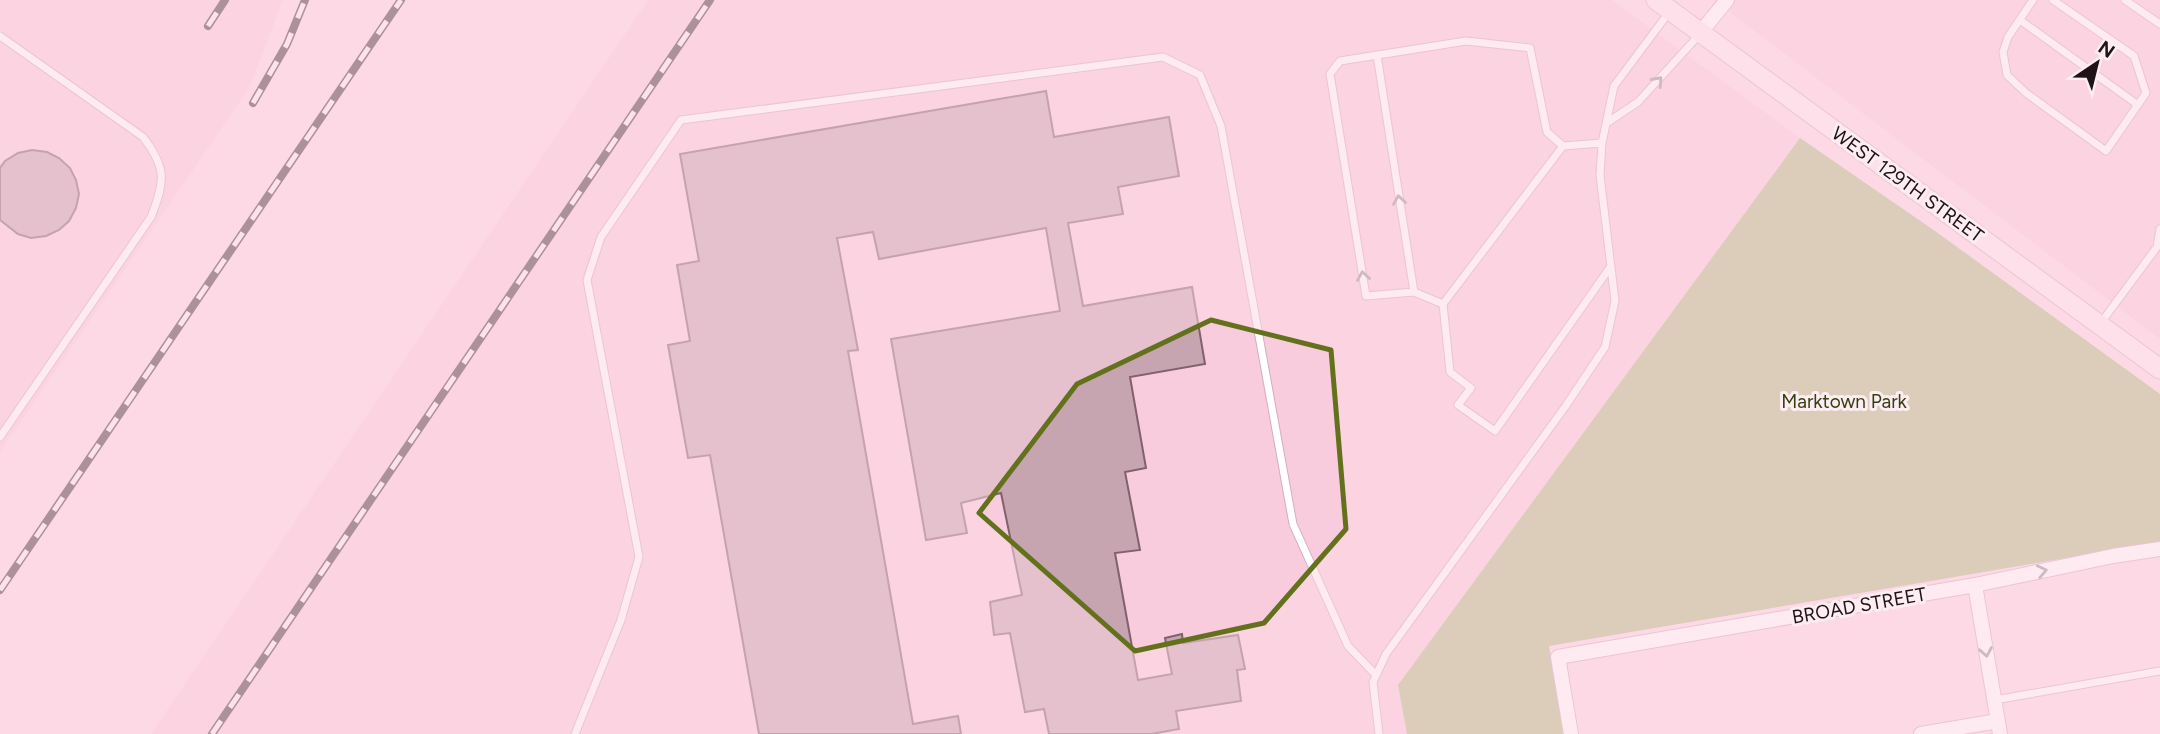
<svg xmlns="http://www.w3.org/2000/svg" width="2160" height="734" font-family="Figtree,sans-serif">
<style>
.built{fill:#f8ccdc}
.green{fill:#b2be86}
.building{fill:#c6a4b0;stroke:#80616d;stroke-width:2}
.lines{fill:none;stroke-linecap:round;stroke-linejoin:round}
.lane-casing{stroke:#d2afbc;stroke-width:9}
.street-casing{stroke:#d2afbc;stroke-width:16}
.secondary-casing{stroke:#d2afbc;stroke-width:21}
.lane{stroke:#fff;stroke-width:7}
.street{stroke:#fff;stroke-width:14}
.secondary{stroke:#fee8f1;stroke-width:19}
.rail-casing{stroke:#49393f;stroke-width:8}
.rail{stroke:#fcedf2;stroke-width:5;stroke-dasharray:16;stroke-linecap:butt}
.oneway{stroke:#9a9597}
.marked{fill:none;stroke:#63711c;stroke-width:5;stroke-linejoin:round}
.labels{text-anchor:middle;stroke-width:6;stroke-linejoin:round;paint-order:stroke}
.street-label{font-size:19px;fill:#1f1318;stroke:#fcedf2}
.park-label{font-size:19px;fill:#373f0f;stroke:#fcedf2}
</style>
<rect width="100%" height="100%" fill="#fdd9e6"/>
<!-- built -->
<path class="built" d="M0,0h283l-34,88 -249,364z
M648,0h964l188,138 -402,547 9,49h-1256z
M1714,0h446v339z"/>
<!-- green -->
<path class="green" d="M1800,138l135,93 225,163v148l-611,104 14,88h-156l-9,-49z"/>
<!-- building -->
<path class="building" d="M1046,91l8,46 115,-20 10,59 -61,11 5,27 -55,9 15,83 109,-19 13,77 -75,13 16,91 -21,4 15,78 -25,3 23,127 34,-6 -7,-36 17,-4 1,9 55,-8 7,34 -8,1 4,31 -65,10 3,18 -28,5h-102l-5,-25 -19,3 -15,-79 -16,2 -4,-33 32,-7 -21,-102 -40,10 6,30 -41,7 -35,-201 169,-28 -14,-83 -167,31 -6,-27 -36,6 21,112 -10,1 65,373 45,-8 3,18h-202l-49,-279 -22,3 -20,-113 22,-4 -13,-76 22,-4 -19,-107z
M32,150l15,2 12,6 11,10 6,12 3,14 -3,14 -7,13 -10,9 -13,6 -15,2 -13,-4 -18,-14v-52l5,-7 13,-8z"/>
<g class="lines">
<defs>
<path id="lane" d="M2033,0l-25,37 -5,15 4,23 19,18 80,58 40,-58 -12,-37 -81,-56
M2125,0l35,24
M2020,20l118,85
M0,36l143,101c24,31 22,45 8,80l-151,220
M1377,55l37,237
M1608,122l30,-20 62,-68
M1563,146l-16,-14 -17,-84 -64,-7 -126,20 -10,13 36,222 48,-4 29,12 120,-158 39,-3
M1443,304l7,68 21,16 -13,17 37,26 116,-165
M2100,324l57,-77 3,-18
M1995,700l165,-29
M575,734l46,-114 18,-63 -52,-277 14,-43 80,-117 482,-63 37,18 21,51 72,398 55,122 28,29
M1379,734l-6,-52 13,-28 179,-247 40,-60 10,-46 -15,-126 2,-32 12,-57 56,-75"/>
<path id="street" d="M1701,32l26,-32
M1975,585l25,149
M1571,734l-13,-77 417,-72 138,-29 47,-7
M1921,734l77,-13"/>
<path id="secondary" d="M1656,0l504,369"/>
</defs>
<!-- lane casing -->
<use href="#lane" class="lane-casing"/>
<!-- street casing -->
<use href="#street" class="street-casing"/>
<!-- secondary casing -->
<use href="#secondary" class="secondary-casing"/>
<!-- lane -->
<use href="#lane" class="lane"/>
<!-- street -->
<use href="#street" class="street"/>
<!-- secondary -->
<use href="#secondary" class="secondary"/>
<defs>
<path id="rail" d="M208,26l17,-26
M253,103l34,-59 18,-44
M0,590l401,-590
M212,734l498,-734"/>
</defs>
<!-- rail casing -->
<use href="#rail" class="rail-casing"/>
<!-- rail -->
<use href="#rail" class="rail"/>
</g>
<!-- one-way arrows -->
<defs><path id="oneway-chevron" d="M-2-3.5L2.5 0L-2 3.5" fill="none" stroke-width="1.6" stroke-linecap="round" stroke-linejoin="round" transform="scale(1.75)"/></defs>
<g class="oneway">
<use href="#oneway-chevron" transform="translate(1658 81) rotate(-48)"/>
<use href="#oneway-chevron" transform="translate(1399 200) rotate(-99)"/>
<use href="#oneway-chevron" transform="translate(1363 276) rotate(-99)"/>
<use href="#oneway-chevron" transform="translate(2042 571) rotate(-12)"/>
<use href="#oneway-chevron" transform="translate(1986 652) rotate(80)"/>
</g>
<!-- marked area -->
<path d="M0 0H2160V734H0ZM1211,320l120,30 15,179 -82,94 -129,28 -156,-138 98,-129z" fill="#fdd9e6" fill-opacity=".55" fill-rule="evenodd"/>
<path class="marked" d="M1211,320l120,30 15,179 -82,94 -129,28 -156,-138 98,-129z"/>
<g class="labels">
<!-- street labels -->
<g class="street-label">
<text transform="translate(1908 184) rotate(36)" y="7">WEST 129TH STREET</text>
<text transform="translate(1859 605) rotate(-10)" y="7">BROAD STREET</text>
</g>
<!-- park labels -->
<g class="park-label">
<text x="1844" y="408">Marktown Park</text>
</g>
</g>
<!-- north arrow -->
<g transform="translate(2097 63) rotate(35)" stroke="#fcedf2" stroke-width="5" paint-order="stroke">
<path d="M0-5L12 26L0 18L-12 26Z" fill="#1f1318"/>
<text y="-10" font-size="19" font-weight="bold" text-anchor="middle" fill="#1f1318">N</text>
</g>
</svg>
